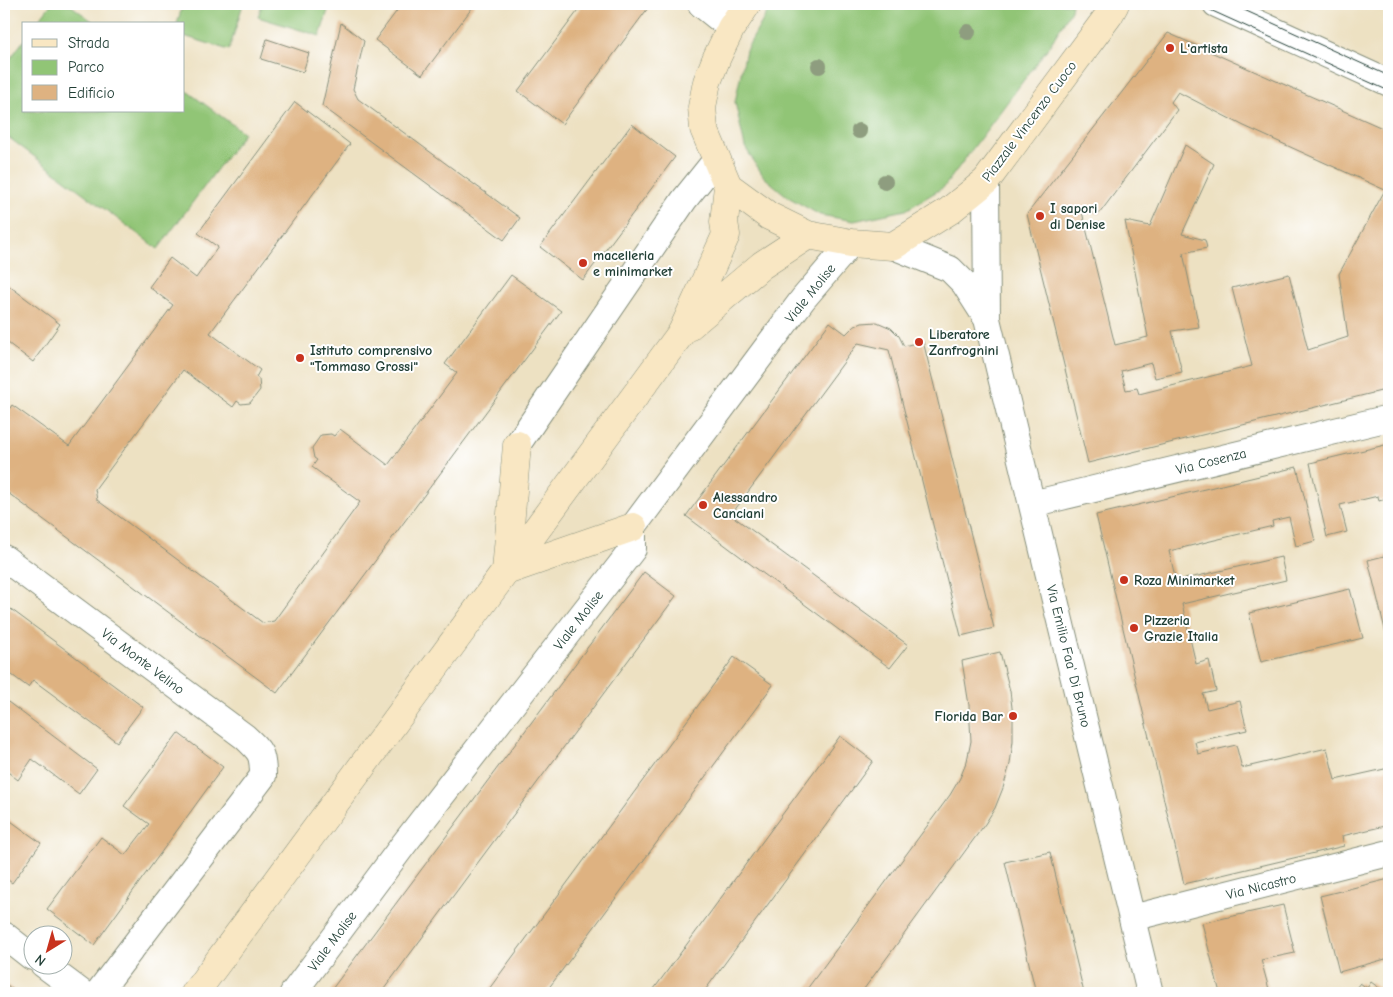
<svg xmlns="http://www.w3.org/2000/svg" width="1393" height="997" font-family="'Comic Neue',sans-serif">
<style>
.green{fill:#91c576;stroke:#588155}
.building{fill:#deb281;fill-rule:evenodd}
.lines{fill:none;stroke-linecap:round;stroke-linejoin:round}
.minor-casing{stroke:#868f7b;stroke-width:28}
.secondary-casing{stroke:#868f7b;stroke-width:29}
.minor{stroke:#fff;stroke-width:26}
.secondary{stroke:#f9e7c3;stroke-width:28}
.tram{stroke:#1f3d34;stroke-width:1}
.tree{fill:#8e9d7f}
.poi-dot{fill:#c8321e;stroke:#fff;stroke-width:2}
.labels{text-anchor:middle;stroke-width:4;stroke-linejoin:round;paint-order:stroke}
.poi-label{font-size:14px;font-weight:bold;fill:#1f3d34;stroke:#fff;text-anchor:start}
.street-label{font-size:14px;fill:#1f3d34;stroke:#fff}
</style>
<rect width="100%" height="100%" fill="#fff"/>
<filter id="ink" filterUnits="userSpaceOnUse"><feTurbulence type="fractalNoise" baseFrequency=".02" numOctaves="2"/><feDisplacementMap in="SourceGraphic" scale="10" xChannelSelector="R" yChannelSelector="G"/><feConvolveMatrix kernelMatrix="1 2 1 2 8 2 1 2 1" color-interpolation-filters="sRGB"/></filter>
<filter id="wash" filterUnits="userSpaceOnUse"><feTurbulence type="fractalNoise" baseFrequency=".0096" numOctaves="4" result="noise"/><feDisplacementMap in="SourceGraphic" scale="20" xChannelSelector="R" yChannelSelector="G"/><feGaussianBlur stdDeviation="1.12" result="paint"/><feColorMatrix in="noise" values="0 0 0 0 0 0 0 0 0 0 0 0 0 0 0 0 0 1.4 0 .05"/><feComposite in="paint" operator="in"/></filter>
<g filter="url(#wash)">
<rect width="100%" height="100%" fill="#ede1c2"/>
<!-- green -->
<path class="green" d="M51,4h18l27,20h-60z
M183,4h60l-14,46 -45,-14v-12h-7z
M262,4h68l-10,32 -62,-19z
M772,4h300l-1,6 -21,35 -106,142 -38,23 -52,11 -34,-6 -32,-18 -24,-20 -19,-30 -10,-45 11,-52z
M24,40v71h160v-22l60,44 -86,116 -154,-115v-67z"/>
<g id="blocks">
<!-- building -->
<path class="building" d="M402,4h73l-53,71 -47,-35z
M583,4h68l-89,120 -44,-33z
M341,23l23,18 -11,48 5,10 162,119 -16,22 -182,-134z
M1168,33l221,98v258l-301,74 -61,-249zM1178,92l66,34 141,64 -46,84 9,63 -40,13 -19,-76 -57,14 20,78 -113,28 -2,-6 -11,2 -5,-19 30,-8 4,15 27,-6 -10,-41 27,-4 -16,-74 24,-5 -2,-8 -23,-6 32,-70 -29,-19 -35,81 -25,-5 23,116 -33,8 -33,-133 17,2 78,-104 -6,-8z
M267,39l42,14 -6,19 -42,-13z
M295,102l55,42 -140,189 50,37 -4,7 3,2 1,11 -10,13 -9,1 -4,-3 -4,6 -50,-37 -88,119 2,11 166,123 11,-2 86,-119 -48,-35 5,-7 -3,-2 -2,-10 9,-13 10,-1 3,2 6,-7 48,36 69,-92 -12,-9 66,-89 50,36 -284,382 -273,-203v-73l8,-12 57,41 104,-141 -24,-18 21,-29 26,20 22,-31 -20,-14z
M632,124l43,33 -92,123 -43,-33z
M4,282l56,42 -27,38 -29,-22z
M830,322l16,12 7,-7 9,-4 15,-1 14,6 8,8 5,10 19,-5 71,287 -33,8 -72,-286 -31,-7 -127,172 177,130 -18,23 -204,-152z
M1389,444v54l-10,3 -1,-5 -38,9 7,27 -20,5 -17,-74z
M1297,467l18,74 -19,5 -7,-29 -17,4 1,5 -104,25 7,30 105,-24 5,23 -104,24 14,60 13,-4 7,31 -13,3 4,15 33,-8 7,29 -52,12 3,12 38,-9 6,23 85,-20 8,32 54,-12v57l-47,11 2,10 -160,38 -88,-369z
M1388,555l1,5v86l-21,-86z
M644,572l32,24 -295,397h-52z
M1350,589l13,49 -102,24 -12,-49z
M4,604l139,103 -26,35 -84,-62 -5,7 -24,-18z
M1000,652l10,39 3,25v25l-3,23 -7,24 -8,20 -10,16 -124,169h-57l146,-198 10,-17 7,-17 4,-20 -2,-36 -7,-44z
M734,657l39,28 -169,229 -59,79h-59z
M4,699l93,70 -18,25 -47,-35 -14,21 -14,-11z
M178,733l45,34 -129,178 -47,-36 54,-72 24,18 24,-31 -25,-18z
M840,736l33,25 -170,232h-52z
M4,816l37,27 -29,40 -8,-6z
M1050,852l34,141h-48l-31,-131z
M1389,879v79l-50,14 -19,-76z
M1283,905l12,48 -34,7 9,33h-50l-18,-70z
M1371,982l15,11h-34l8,-10 7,5z
M4,983l14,10h-14z"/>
</g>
</g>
<g filter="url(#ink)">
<use href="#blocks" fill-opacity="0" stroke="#868f7b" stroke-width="1"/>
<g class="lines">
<defs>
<path id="minor" d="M701,4l30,24
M1216,4l173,79
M986,181l1,138 163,674
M893,246l57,23 14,14 23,36
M517,445l167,-245 32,-40
M1032,504l357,-86
M4,558l241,179c16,15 18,17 18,39l-165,217
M1132,918l257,-65
M4,935l28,22
M43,964l39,29
M293,993l111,-149 229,-295v-22l170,-228 48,-56"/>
<path id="secondary" d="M747,4l-16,24 -14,29 -10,25 -5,25 2,22 24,57 41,30 39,19 43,8 42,3 56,-35 37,-30 123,-166 6,-11
M687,328l75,-63 46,-30
M506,571l127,-44
M506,571l11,-126
M195,993l487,-661 44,-97 -2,-13 4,-36"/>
</defs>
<!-- minor casing -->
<use href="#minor" class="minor-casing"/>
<!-- secondary casing -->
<use href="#secondary" class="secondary-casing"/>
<!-- minor -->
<use href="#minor" class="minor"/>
<!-- secondary -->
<use href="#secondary" class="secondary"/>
<!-- tram -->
<path class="tram" d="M1197,4l192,87
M1231,4l158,72"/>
</g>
<!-- trees -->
<g class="tree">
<circle cx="968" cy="32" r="8"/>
<circle cx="819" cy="66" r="8"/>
<circle cx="859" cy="131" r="8"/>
<circle cx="885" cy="182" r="8"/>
</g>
</g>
<!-- markers -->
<g class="poi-dot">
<circle cx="1170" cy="48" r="5"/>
<circle cx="1040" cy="216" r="5"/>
<circle cx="583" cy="263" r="5"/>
<circle cx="919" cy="342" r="5"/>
<circle cx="300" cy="358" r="5"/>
<circle cx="703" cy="505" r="5"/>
<circle cx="1124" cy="580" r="5"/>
<circle cx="1134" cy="628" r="5"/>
<circle cx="1013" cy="716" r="5"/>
</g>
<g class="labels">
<!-- poi labels -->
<g class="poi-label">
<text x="1180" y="53">L'artista</text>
<text x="1050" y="213">I sapori<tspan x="1050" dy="16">di Denise</tspan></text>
<text x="593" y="260">macelleria<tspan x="593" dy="16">e minimarket</tspan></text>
<text x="929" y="339">Liberatore<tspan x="929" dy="16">Zanfrognini</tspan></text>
<text x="310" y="355">Istituto comprensivo<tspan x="310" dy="16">"Tommaso Grossi"</tspan></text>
<text x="713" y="502">Alessandro<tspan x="713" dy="16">Canciani</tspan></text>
<text x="1134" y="585">Roza Minimarket</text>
<text x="1144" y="625">Pizzeria<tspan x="1144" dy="16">Grazie Italia</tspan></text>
<text x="1003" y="721" text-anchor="end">Florida Bar</text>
</g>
<!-- street labels -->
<g class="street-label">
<text transform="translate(1029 121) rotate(-53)" y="5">Piazzale Vincenzo Cuoco</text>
<text transform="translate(810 293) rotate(-51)" y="5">Viale Molise</text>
<text transform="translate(1211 461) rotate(-14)" y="5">Via Cosenza</text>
<text transform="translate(578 620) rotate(-52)" y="5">Viale Molise</text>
<text transform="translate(1069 656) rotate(76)" y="5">Via Emilio Faa' Di Bruno</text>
<text transform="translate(143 661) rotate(37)" y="5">Via Monte Velino</text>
<text transform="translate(1261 886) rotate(-14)" y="5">Via Nicastro</text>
<text transform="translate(332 941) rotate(-53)" y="5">Viale Molise</text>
</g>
</g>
<!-- margin -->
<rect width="1393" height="997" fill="none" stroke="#fff" stroke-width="20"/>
<!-- legend -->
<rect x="22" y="22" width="162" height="90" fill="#ffffff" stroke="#a5b1ae"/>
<rect x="32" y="39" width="25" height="8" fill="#f9e7c3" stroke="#a5b1ae"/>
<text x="68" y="48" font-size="15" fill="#1f3d34">Strada</text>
<rect x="32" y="60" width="25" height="15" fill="#91c576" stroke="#a5b1ae"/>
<text x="68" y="72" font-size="15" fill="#1f3d34">Parco</text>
<rect x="32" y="85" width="25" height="15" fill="#deb281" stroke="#a5b1ae"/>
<text x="68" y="98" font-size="15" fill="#1f3d34">Edificio</text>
<!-- north arrow -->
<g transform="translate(48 950) rotate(217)"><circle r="24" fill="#ffffff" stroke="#a5b1ae"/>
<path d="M0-4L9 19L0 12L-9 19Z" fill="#c8321e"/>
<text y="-8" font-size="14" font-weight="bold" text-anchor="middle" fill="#1f3d34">N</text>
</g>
</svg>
